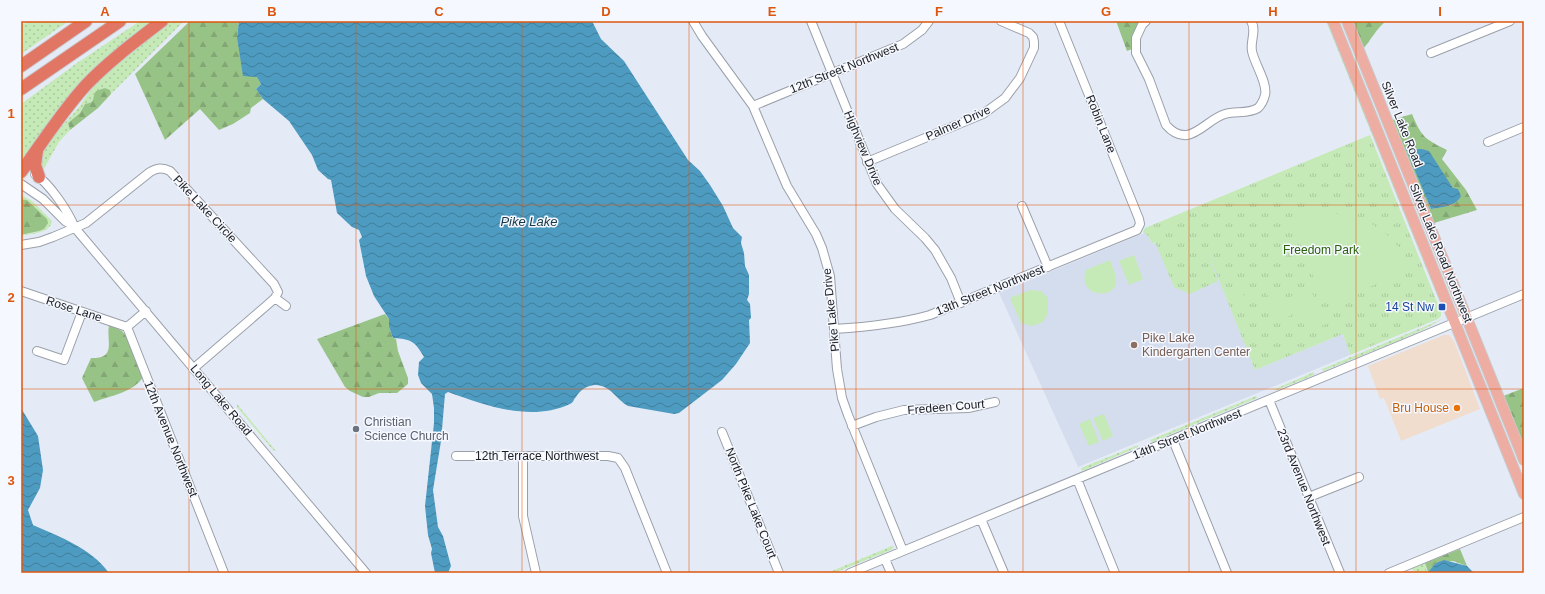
<svg xmlns="http://www.w3.org/2000/svg" width="1545" height="594" font-family="Helvetica,sans-serif">
<style>
.commercial{fill:#f0ddcd}
.built{fill:#d4ddee}
.grass{fill:url(#grass-dots)}
.forest{fill:url(#forest-firs);fill-rule:evenodd}
.park{fill:url(#park-tufts)}
.pitch{fill:#c5eab7}
.water{fill:url(#water-waves)}
.lines{fill:none;stroke-linecap:round;stroke-linejoin:round}
.minor-casing{stroke:#9aa0aa;stroke-width:10}
.major-casing{stroke:#c8c9ca;stroke-width:12}
.highway-casing{stroke:#c8c9ca;stroke-width:14}
.minor{stroke:#fff;stroke-width:8}
.major{stroke:#eeada3;stroke-width:10}
.highway{stroke:#e27665;stroke-width:12}
.grid{fill:none;stroke:#de560d;stroke-width:1;stroke-opacity:0.55}
.transit-dot{fill:#1a4fb4;stroke:#f5f8ff;stroke-width:1.5}
.education-dot{fill:#8d6e63;stroke:#f5f8ff;stroke-width:1.5}
.food-dot{fill:#e8710a;stroke:#f5f8ff;stroke-width:1.5}
.worship-dot{fill:#6b7280;stroke:#f5f8ff;stroke-width:1.5}
.labels{text-anchor:middle;stroke-width:3;stroke-linejoin:round;paint-order:stroke}
.street-label{font-size:12px;fill:#1b1d21;stroke:#f5f8ff}
.park-label{font-size:12px;fill:#2b600c;stroke:#f5f8ff}
.transit-label{font-size:12px;fill:#164399;stroke:#f5f8ff;text-anchor:end}
.education-label{font-size:12px;fill:#785e54;stroke:#f5f8ff;text-anchor:start}
.food-label{font-size:12px;fill:#c56008;stroke:#f5f8ff;text-anchor:end}
.worship-label{font-size:12px;fill:#5b616d;stroke:#f5f8ff;text-anchor:start}
.water-label{font-size:13px;font-style:italic;fill:#163949;stroke:#f5f8ff}
.neatline{fill:none;stroke:#de560d;stroke-width:1.5}
.grid-label{font-size:13px;text-anchor:middle;font-weight:bold;fill:#de560d}
</style>
<defs>
<pattern id="grass-dots" width="8" height="8" patternUnits="userSpaceOnUse"><rect width="8" height="8" fill="#c5eab7"/><path d="M2 2h.1M6 6h.1" fill="none" stroke="#a9c89d" stroke-width="1.8" stroke-linecap="round"/></pattern>
<pattern id="forest-firs" width="22" height="20" patternUnits="userSpaceOnUse"><rect width="22" height="20" fill="#98c387"/><path d="M5 1l3.5 6h-7zM16 11l3.5 6h-7z" fill="#82a774"/></pattern>
<pattern id="park-tufts" width="24" height="20" patternUnits="userSpaceOnUse"><rect width="24" height="20" fill="#c5eab7"/><path d="M3 7l-1-3M5 7V3M7 7l1-3M15 17l-1-3M17 17v-4M19 17l1-3" fill="none" stroke="#a9c89d"/></pattern>
<pattern id="water-waves" width="16" height="10" patternUnits="userSpaceOnUse"><rect width="16" height="10" fill="#4e9bc1"/><path d="M0 5q4-4 8 0t8 0" fill="none" stroke="#407e9c"/></pattern>
</defs>
<rect width="100%" height="100%" fill="#e5ebf6"/>
<!-- commercial -->
<path class="commercial" d="M1444,335h5l5,6 26,68 -79,32 -17,-43 -4,1 -12,-33z"/>
<!-- built -->
<path class="built" d="M1190,228l6,3 7,7 52,132 88,-36 7,21 -272,112 -79,-174 145,-60 4,3 4,8z"/>
<!-- grass -->
<path class="grass" d="M30,21h39l-48,33v-29z
M140,21h15l-129,136 -5,2v-55l56,-41z
M170,21h14l-73,73 -1,-4 -5,-2 -11,7v6l-10,4 -4,8 -12,10 2,7 -11,12 -17,30 -2,-15 8,-15 31,-35 16,-23 42,-38z
M1326,21h2l114,284h-1z
M21,195l11,6 20,20c-1,12 -22,13 -31,15l18,-5 8,-6 -20,-25 -6,-1z
M1442,318c-6,10 -101,45 -118,53l-2,-2 116,-48z
M1314,372v3l-37,15h-4z
M1256,396l1,2 -105,44 -2,-2z
M237,404l39,47 -3,-1 -36,-43z
M1138,445v2l-56,24 -1,-3z
M892,546l2,1 -3,3 -57,23h-7z
M1425,563l2,10h-9l-7,-4z"/>
<!-- forest -->
<path class="forest" d="M190,21h49l-2,16 24,47 -5,5 7,10 -12,9 -1,5 -17,11 -14,6 -19,-21 -35,31 -30,-66z
M1116,21h25l-8,18 -1,10 -5,2z
M1352,21h34c-10,8 -15,19 -23,28z
M105,88l5,2 1,4 -13,14 -28,22 -2,-7 12,-10 5,-9c12,-2 6,-5 11,-13z
M1412,114c10,24 13,25 35,36l-5,9 24,31 11,20 -43,13 -42,-103zM1407,149h15l31,39 -1,17 -21,4z
M21,199l6,1 20,19 1,4 -4,6 -5,2 -18,4z
M385,314l4,5v8l4,11 3,1 2,12 10,27v6l-11,9h-18l-10,4h-6l-13,-6 -5,-4 -28,-48z
M109,325l13,6 4,5 17,41c-9,15 -33,19 -49,25l-12,-24 9,-20c26,1 15,-17 18,-33z
M1524,388v54h-2l-19,-46z
M1460,549l7,17 -14,-5 -17,2 -8,9 -3,-9z"/>
<!-- park -->
<path class="park" d="M1370,135l71,177v4l-3,3 -88,36 -7,-21 -88,36 -48,-120 11,31 -28,13 -16,-7 -19,-45 -3,2 -4,-8 -5,-4 2,-4z"/>
<!-- pitch -->
<path class="pitch" d="M1311,213c37,-1 65,5 89,36 4,6 7,13 10,20l-79,35 -7,-1 -32,-80 10,-7z
M1134,255l9,24 -14,6 -10,-24z
M1110,260c2,6 6,14 6,21 1,19 -40,17 -30,-11z
M1239,285l11,24 -6,3 -10,-24z
M1282,288l10,27 -14,5 -11,-26z
M1310,288l16,36 -19,8 -16,-36z
M1030,290l11,1 7,7v15l-5,9 -11,4 -11,-3 -11,-25z
M1104,414l9,22 -10,5 -10,-23z
M1090,419l9,23 -10,4 -10,-22z"/>
<!-- water -->
<path class="water" d="M239,21h353l9,18 23,22 64,99 12,11 10,14 13,21 10,22 9,9 -1,6 3,10 1,13 4,9v19l-2,6 3,4 1,14 -2,2 1,23 -14,21 -14,16 -43,33 -5,1 -46,-8c-11,-6 -18,-21 -32,-21 -9,0 -16,5 -20,12 -3,3 -2,5 -6,7 -39,18 -83,2 -122,-12l-3,2 -4,47 -8,49 5,37 5,9 8,30 -3,7h-13l-4,-20 1,-4 -4,-14 -3,-29 9,-83v-15l-2,-14 -11,-11 -3,-8 1,-13 5,-5c-9,-16 -13,-18 -31,-19l-4,-11v-8l-15,-23 -8,-20 -7,-36 3,-3 -3,-7 -7,-3 -15,-14 -6,-33 -3,-1 -10,-9 -6,-15 -23,-34 -26,-22 -7,-10 5,-5 -4,-7 -14,-1 -6,-39z
M1406,149h16l7,2 22,34 2,3 5,1 3,7c-6,11 -19,11 -30,13z
M21,408l17,28 5,34 -3,18 -12,22 5,15c27,12 58,23 76,48h-88z
M1444,560l23,6 7,7h-47l9,-10z"/>
<g class="lines">
<defs>
<path id="minor" d="M693,21l9,15 51,70 34,80 29,48 6,14 8,28 7,93 5,29 6,17 55,136
M811,21l66,163 18,25 30,29 10,12 16,28 10,25
M1146,21l-4,4 -6,13v15l13,26 17,46c6,7 12,11 21,10 13,-2 24,-17 38,-21 10,-3 24,0 33,-6 3,-3 6,-9 7,-13 3,-12 -11,-32 -13,-44 -2,-10 5,-21 -1,-30
M1431,53l79,-32
M753,106l150,-62 19,-14 7,-9
M1488,142l36,-15
M867,162l116,-48 22,-16 15,-20 14,-30v-6l-1,-5 -4,-4 -28,-12
M35,174c15,10 33,37 40,54l291,345
M21,184l22,15 22,22 10,6
M1022,206l26,61
M21,245l18,-3 14,-5 33,-14 64,-51c7,-4 12,-5 20,-1l104,113 4,8 -3,6 -9,8 -72,62
M21,291l106,36
M275,298l11,8
M146,311l-19,16 97,246
M834,329c33,-2 64,-5 96,-14l207,-85 3,-6 -1,-5 -80,-198
M37,351l27,9 18,-48
M1269,400l71,173
M852,426l24,-9 28,-7 64,-2 27,-6
M722,432l57,141
M1173,440l54,133
M456,456h152l10,2 7,10 42,105
M523,456v60l13,57
M1077,479l38,94
M1309,497l50,-20
M981,519l23,54
M885,559l6,14
M850,573l674,-279
M1389,573l135,-56"/>
<path id="major" d="M1333,21l191,473
M1347,21l177,439"/>
<path id="highway" d="M21,66l65,-45
M21,89l99,-68
M37,151l-2,14 4,12
M21,172c21,-29 41,-61 66,-88 22,-23 49,-43 75,-63"/>
</defs>
<!-- minor casing -->
<use href="#minor" class="minor-casing"/>
<!-- major casing -->
<use href="#major" class="major-casing"/>
<!-- highway casing -->
<use href="#highway" class="highway-casing"/>
<!-- minor -->
<use href="#minor" class="minor"/>
<!-- major -->
<use href="#major" class="major"/>
<!-- highway -->
<use href="#highway" class="highway"/>
</g>
<!-- grid -->
<path class="grid" d="M189,21v552M356,21v552M522,21v552M689,21v552M856,21v552M1023,21v552M1189,21v552M1356,21v552M21,205h1503M21,389h1503"/>
<!-- markers -->
<rect class="transit-dot" x="1438" y="303" width="8" height="8" rx="2"/>
<circle class="education-dot" cx="1134" cy="345" r="4"/>
<circle class="food-dot" cx="1457" cy="408" r="4"/>
<circle class="worship-dot" cx="356" cy="429" r="4"/>
<g class="labels">
<!-- street labels -->
<g class="street-label">
<text transform="translate(844 68) rotate(-22)" y="4">12th Street Northwest</text>
<text transform="translate(958 123) rotate(-24)" y="4">Palmer Drive</text>
<text transform="translate(1101 124) rotate(68)" y="4">Robin Lane</text>
<text transform="translate(1402 124) rotate(68)" y="4">Silver Lake Road</text>
<text transform="translate(863 148) rotate(67)" y="4">Highview Drive</text>
<text transform="translate(205 209) rotate(47)" y="4">Pike Lake Circle</text>
<text transform="translate(1441 253) rotate(68)" y="4">Silver Lake Road Northwest</text>
<text transform="translate(990 290) rotate(-22)" y="4">13th Street Northwest</text>
<text transform="translate(74 309) rotate(18)" y="4">Rose Lane</text>
<text transform="translate(831 310) rotate(-96)" y="4">Pike Lake Drive</text>
<text transform="translate(221 400) rotate(50)" y="4">Long Lake Road</text>
<text transform="translate(946 407) rotate(-5)" y="4">Fredeen Court</text>
<text transform="translate(1187 434) rotate(-22)" y="4">14th Street Northwest</text>
<text transform="translate(171 439) rotate(68)" y="4">12th Avenue Northwest</text>
<text x="537" y="460">12th Terrace Northwest</text>
<text transform="translate(1304 487) rotate(68)" y="4">23rd Avenue Northwest</text>
<text transform="translate(751 503) rotate(68)" y="4">North Pike Lake Court</text>
</g>
<!-- park labels -->
<g class="park-label">
<text x="1321" y="254">Freedom Park</text>
</g>
<!-- transit labels -->
<g class="transit-label">
<text x="1434" y="311">14 St Nw</text>
</g>
<!-- education labels -->
<g class="education-label">
<text x="1142" y="342">Pike Lake<tspan x="1142" dy="14">Kindergarten Center</tspan></text>
</g>
<!-- food labels -->
<g class="food-label">
<text x="1449" y="412">Bru House</text>
</g>
<!-- worship labels -->
<g class="worship-label">
<text x="364" y="426">Christian<tspan x="364" dy="14">Science Church</tspan></text>
</g>
<!-- water labels -->
<g class="water-label">
<text x="529" y="226">Pike Lake</text>
</g>
</g>
<!-- border -->
<rect width="1545" height="594" fill="none" stroke="#f5f8ff" stroke-width="44"/>
<rect x="22" y="22" width="1501" height="550" class="neatline"/>
<g class="grid-label">
<text x="105" y="16">A</text>
<text x="272" y="16">B</text>
<text x="439" y="16">C</text>
<text x="606" y="16">D</text>
<text x="772" y="16">E</text>
<text x="939" y="16">F</text>
<text x="1106" y="16">G</text>
<text x="1273" y="16">H</text>
<text x="1440" y="16">I</text>
<text x="11" y="118">1</text>
<text x="11" y="302">2</text>
<text x="11" y="485">3</text>
</g>
</svg>
